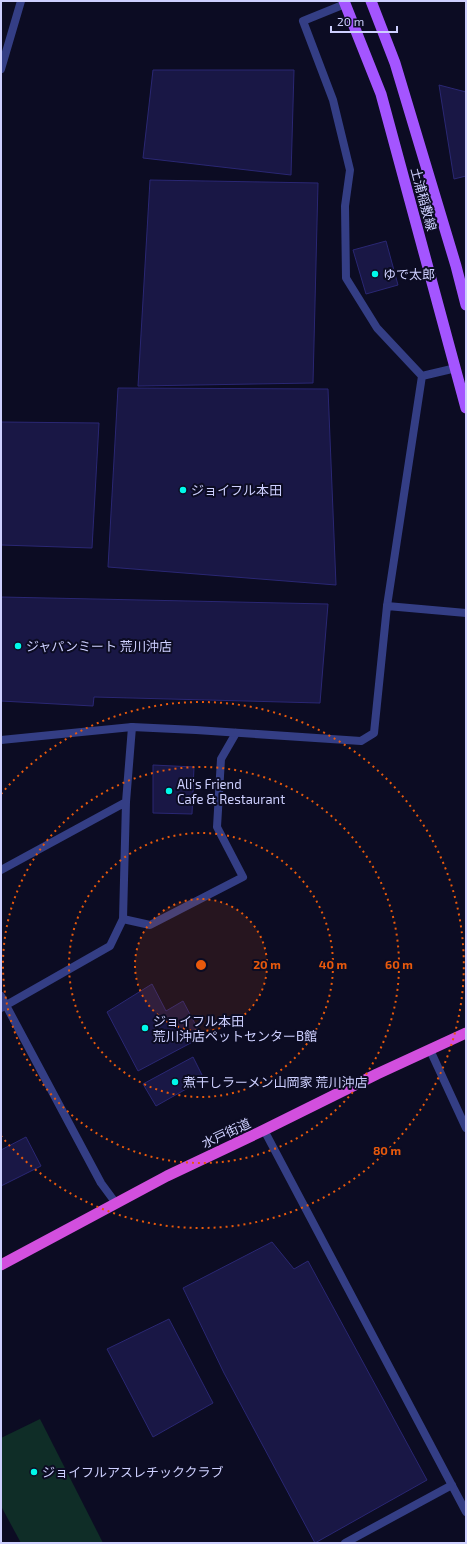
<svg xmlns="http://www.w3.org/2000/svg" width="467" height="1544" font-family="'Exo 2','Noto Sans JP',sans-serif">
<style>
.green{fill:#0f2d27}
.building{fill:#191745;stroke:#2a2773}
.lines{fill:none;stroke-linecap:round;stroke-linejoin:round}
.service{stroke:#343e85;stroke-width:8}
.minor{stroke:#343e85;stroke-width:8}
.primary{stroke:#a455ff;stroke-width:11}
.trunk{stroke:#d24fde;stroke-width:11}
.ring{fill:none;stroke:#e8590c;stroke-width:2;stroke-dasharray:2 4}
.poi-dot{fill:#00f9ea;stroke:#0c0c23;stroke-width:1.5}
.labels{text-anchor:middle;stroke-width:4;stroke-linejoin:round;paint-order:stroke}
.street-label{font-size:13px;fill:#ced0ff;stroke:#0c0c23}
.poi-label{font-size:13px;fill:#ced0ff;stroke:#0c0c23;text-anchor:start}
.centre{fill:#e8590c;stroke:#0c0c23;stroke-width:2}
.ring-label{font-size:12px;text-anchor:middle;font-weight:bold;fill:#e8590c;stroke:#0c0c23;stroke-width:4;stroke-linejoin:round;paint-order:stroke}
</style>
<rect width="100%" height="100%" fill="#0c0c23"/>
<!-- green -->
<path class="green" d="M40,1419l63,124h-82l-20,-37v-68z"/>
<!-- building -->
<path class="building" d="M153,70h141l-3,105 -148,-17z
M439,85l27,7v84l-12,3z
M150,180l168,3 -5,200 -175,3z
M386,241l12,44 -32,9 -13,-44z
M118,388l210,1 8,196 -228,-18z
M1,422l98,1 -7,125 -91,-3z
M1,597l327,7 -8,99 -226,-6 -1,9 -92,-5z
M153,765l41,2 -2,47 -39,-1z
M152,984l14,27 17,-10 19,36 -64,34 -31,-59z
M193,1057l11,22 -48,27 -13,-22z
M26,1137l15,29 -40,20v-36z
M272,1242l22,27 14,-8 119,219 -112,63 -91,-170 -41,-85z
M169,1319l44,84 -60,34 -46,-88z"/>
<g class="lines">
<!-- service -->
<path class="service" d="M345,4l-42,17 30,79 17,70 -5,36 1,72 31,50 45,48
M387,606l35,-230 34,-8
M1,870l125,-68 6,-75
M123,919l27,6 93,-48 -26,-50 4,-68 15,-26
M1,996l100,187 14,19
M1,1008l109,-62 13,-27 3,-117
M430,1050l36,78"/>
<!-- minor -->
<path class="minor" d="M1,69l20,-68
M1,740l131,-13 64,3 165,11 13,-8 13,-127 79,7
M264,1130l202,382
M345,1543l107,-58"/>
<!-- primary -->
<path class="primary" d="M344,1l37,93 85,314
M371,1l24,62 61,203 10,39"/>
<!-- trunk -->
<path class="trunk" d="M1,1265l166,-89 97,-46 113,-56 89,-41"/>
</g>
<!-- distance rings -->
<circle cx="201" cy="965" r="66" fill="#e8590c" fill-opacity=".12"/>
<g class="ring">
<circle cx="201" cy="965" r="66"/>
<circle cx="201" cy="965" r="132"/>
<circle cx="201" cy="965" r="198"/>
<path d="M1 794A263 263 0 1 1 1 1136"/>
</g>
<!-- markers -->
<g class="poi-dot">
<circle cx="375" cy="274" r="4"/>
<circle cx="183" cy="490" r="4"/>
<circle cx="18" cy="646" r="4"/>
<circle cx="169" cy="791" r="4"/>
<circle cx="145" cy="1028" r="4"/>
<circle cx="175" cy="1082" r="4"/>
<circle cx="34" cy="1472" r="4"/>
</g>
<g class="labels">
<!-- street labels -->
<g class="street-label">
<text transform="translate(424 199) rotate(75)" y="5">土浦稲敷線</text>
<text transform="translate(226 1133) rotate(-25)" y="5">水戸街道</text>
</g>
<!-- poi labels -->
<g class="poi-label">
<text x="383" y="279">ゆで太郎</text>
<text x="191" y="495">ジョイフル本田</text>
<text x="26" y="651">ジャパンミート 荒川沖店</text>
<text x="177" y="789">Ali's Friend<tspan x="177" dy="15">Cafe &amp; Restaurant</tspan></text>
<text x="153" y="1026">ジョイフル本田<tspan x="153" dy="15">荒川沖店ペットセンターB館</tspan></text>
<text x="183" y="1087">煮干しラーメン山岡家 荒川沖店</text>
<text x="42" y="1477">ジョイフルアスレチッククラブ</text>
</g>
</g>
<circle cx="201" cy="965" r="6" class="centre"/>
<g class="ring-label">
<text x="267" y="969">20 m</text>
<text x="333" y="969">40 m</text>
<text x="399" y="969">60 m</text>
<text x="387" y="1155">80 m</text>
</g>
<!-- border -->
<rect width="467" height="1544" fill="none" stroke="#ced0ff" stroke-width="4"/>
<!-- scale -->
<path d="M331 26v6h66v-6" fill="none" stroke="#ced0ff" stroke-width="2"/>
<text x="337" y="26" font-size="12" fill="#ced0ff" stroke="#0c0c23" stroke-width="3" paint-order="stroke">20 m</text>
</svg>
